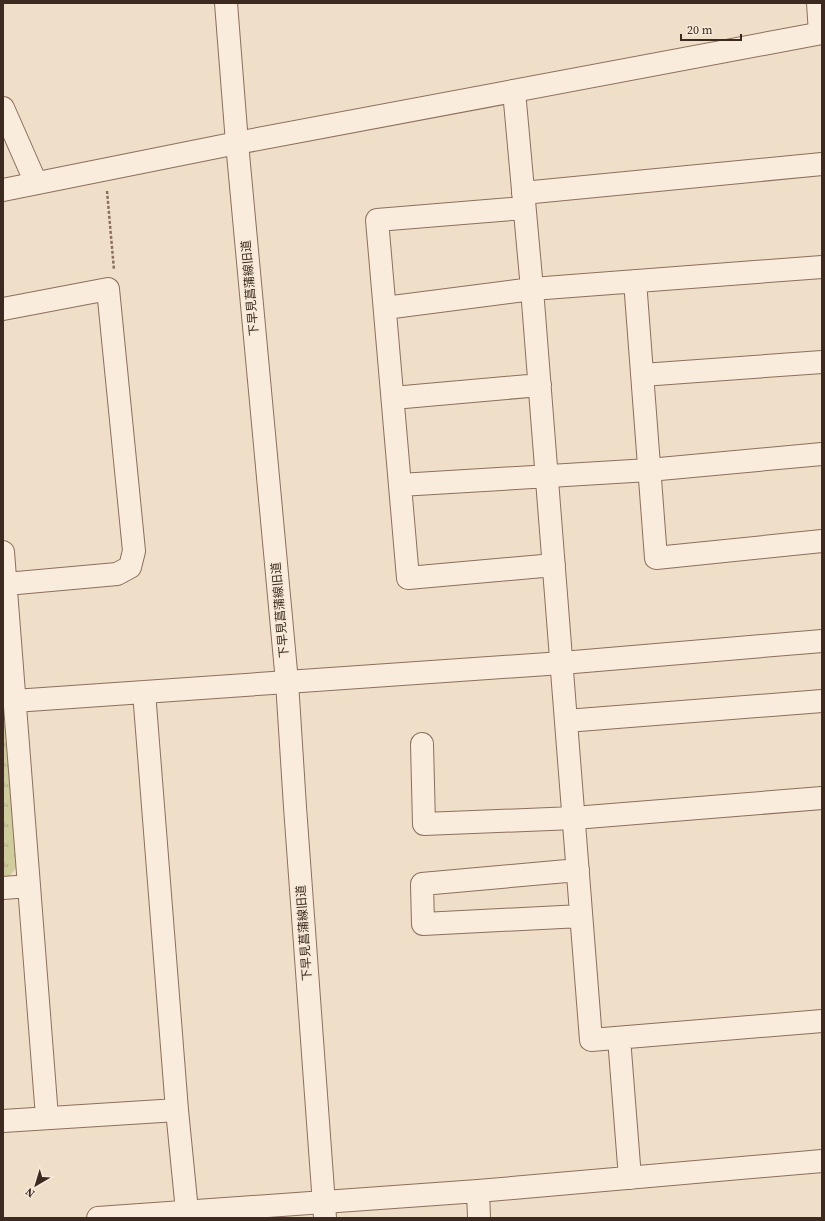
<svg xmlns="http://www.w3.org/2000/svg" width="825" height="1221" font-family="'Source Serif 4','Noto Sans JP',serif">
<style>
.park{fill:url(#park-tufts)}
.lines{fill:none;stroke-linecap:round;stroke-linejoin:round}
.minor-casing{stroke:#8c6f5c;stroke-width:24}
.tertiary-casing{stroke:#8c6f5c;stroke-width:24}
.path{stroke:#8c6f5c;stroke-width:2.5;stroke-dasharray:3 2;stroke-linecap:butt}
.minor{stroke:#f9ecdc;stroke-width:22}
.tertiary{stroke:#f9ecdc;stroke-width:22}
.labels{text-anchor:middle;stroke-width:3;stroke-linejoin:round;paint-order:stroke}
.street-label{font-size:12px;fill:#3c2a20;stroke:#f6e9d8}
</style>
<defs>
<pattern id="park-tufts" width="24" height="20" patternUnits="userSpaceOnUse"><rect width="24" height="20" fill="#cecd9b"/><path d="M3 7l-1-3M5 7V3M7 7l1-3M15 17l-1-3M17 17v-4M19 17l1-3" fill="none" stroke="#b2b085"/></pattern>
</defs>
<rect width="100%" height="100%" fill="#efdec8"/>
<!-- park -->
<path class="park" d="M3,725h2l12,142 -12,14 -2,1z"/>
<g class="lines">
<defs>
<path id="minor" d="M818,3l2,30
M514,91l18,198 59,751 231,-19
M3,108l33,75
M523,193l299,-29
M524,208l-147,12 31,358 146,-13
M635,281l21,277 166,-17
M385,308l147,-19 290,-22
M3,309l105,-20 26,262 -4,16 -13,7 -111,10
M642,375l180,-13
M393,398l147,-13
M400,485l249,-15 173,-16
M3,552l44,565
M144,692l33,418 10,101
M14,701l273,-19
M566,721l256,-20
M422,744l2,80 150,-6 248,-20
M578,870l-156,14 1,40 158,-8
M3,888l26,-2
M619,1038l11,140
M3,1121l174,-11
M478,1191l1,27
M98,1218l380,-27 344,-30"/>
<path id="tertiary" d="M226,3l11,140 50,539 8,125 30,411
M3,190l234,-47 585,-110
M287,682l275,-19 260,-22"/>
</defs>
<!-- minor casing -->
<use href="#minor" class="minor-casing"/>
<!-- tertiary casing -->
<use href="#tertiary" class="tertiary-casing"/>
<!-- path -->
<path class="path" d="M107,191l7,79"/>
<!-- minor -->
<use href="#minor" class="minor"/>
<!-- tertiary -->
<use href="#tertiary" class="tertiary"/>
</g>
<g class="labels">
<!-- street labels -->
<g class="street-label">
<text transform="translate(250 288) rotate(-95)" y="4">下早見菖蒲線旧道</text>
<text transform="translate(280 610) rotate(-95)" y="4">下早見菖蒲線旧道</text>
<text transform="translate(304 933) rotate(-94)" y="4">下早見菖蒲線旧道</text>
</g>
</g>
<!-- border -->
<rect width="825" height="1221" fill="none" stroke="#3c2a20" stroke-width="8"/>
<!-- north arrow -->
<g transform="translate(36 1185) rotate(218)" stroke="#f6e9d8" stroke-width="3" paint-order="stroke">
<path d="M0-3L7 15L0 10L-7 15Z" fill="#3c2a20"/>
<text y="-6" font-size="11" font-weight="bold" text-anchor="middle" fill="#3c2a20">N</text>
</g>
<!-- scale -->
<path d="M681 34v6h60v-6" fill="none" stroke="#3c2a20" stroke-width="2"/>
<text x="687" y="34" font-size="12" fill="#3c2a20" stroke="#f6e9d8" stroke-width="3" paint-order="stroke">20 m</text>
</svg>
